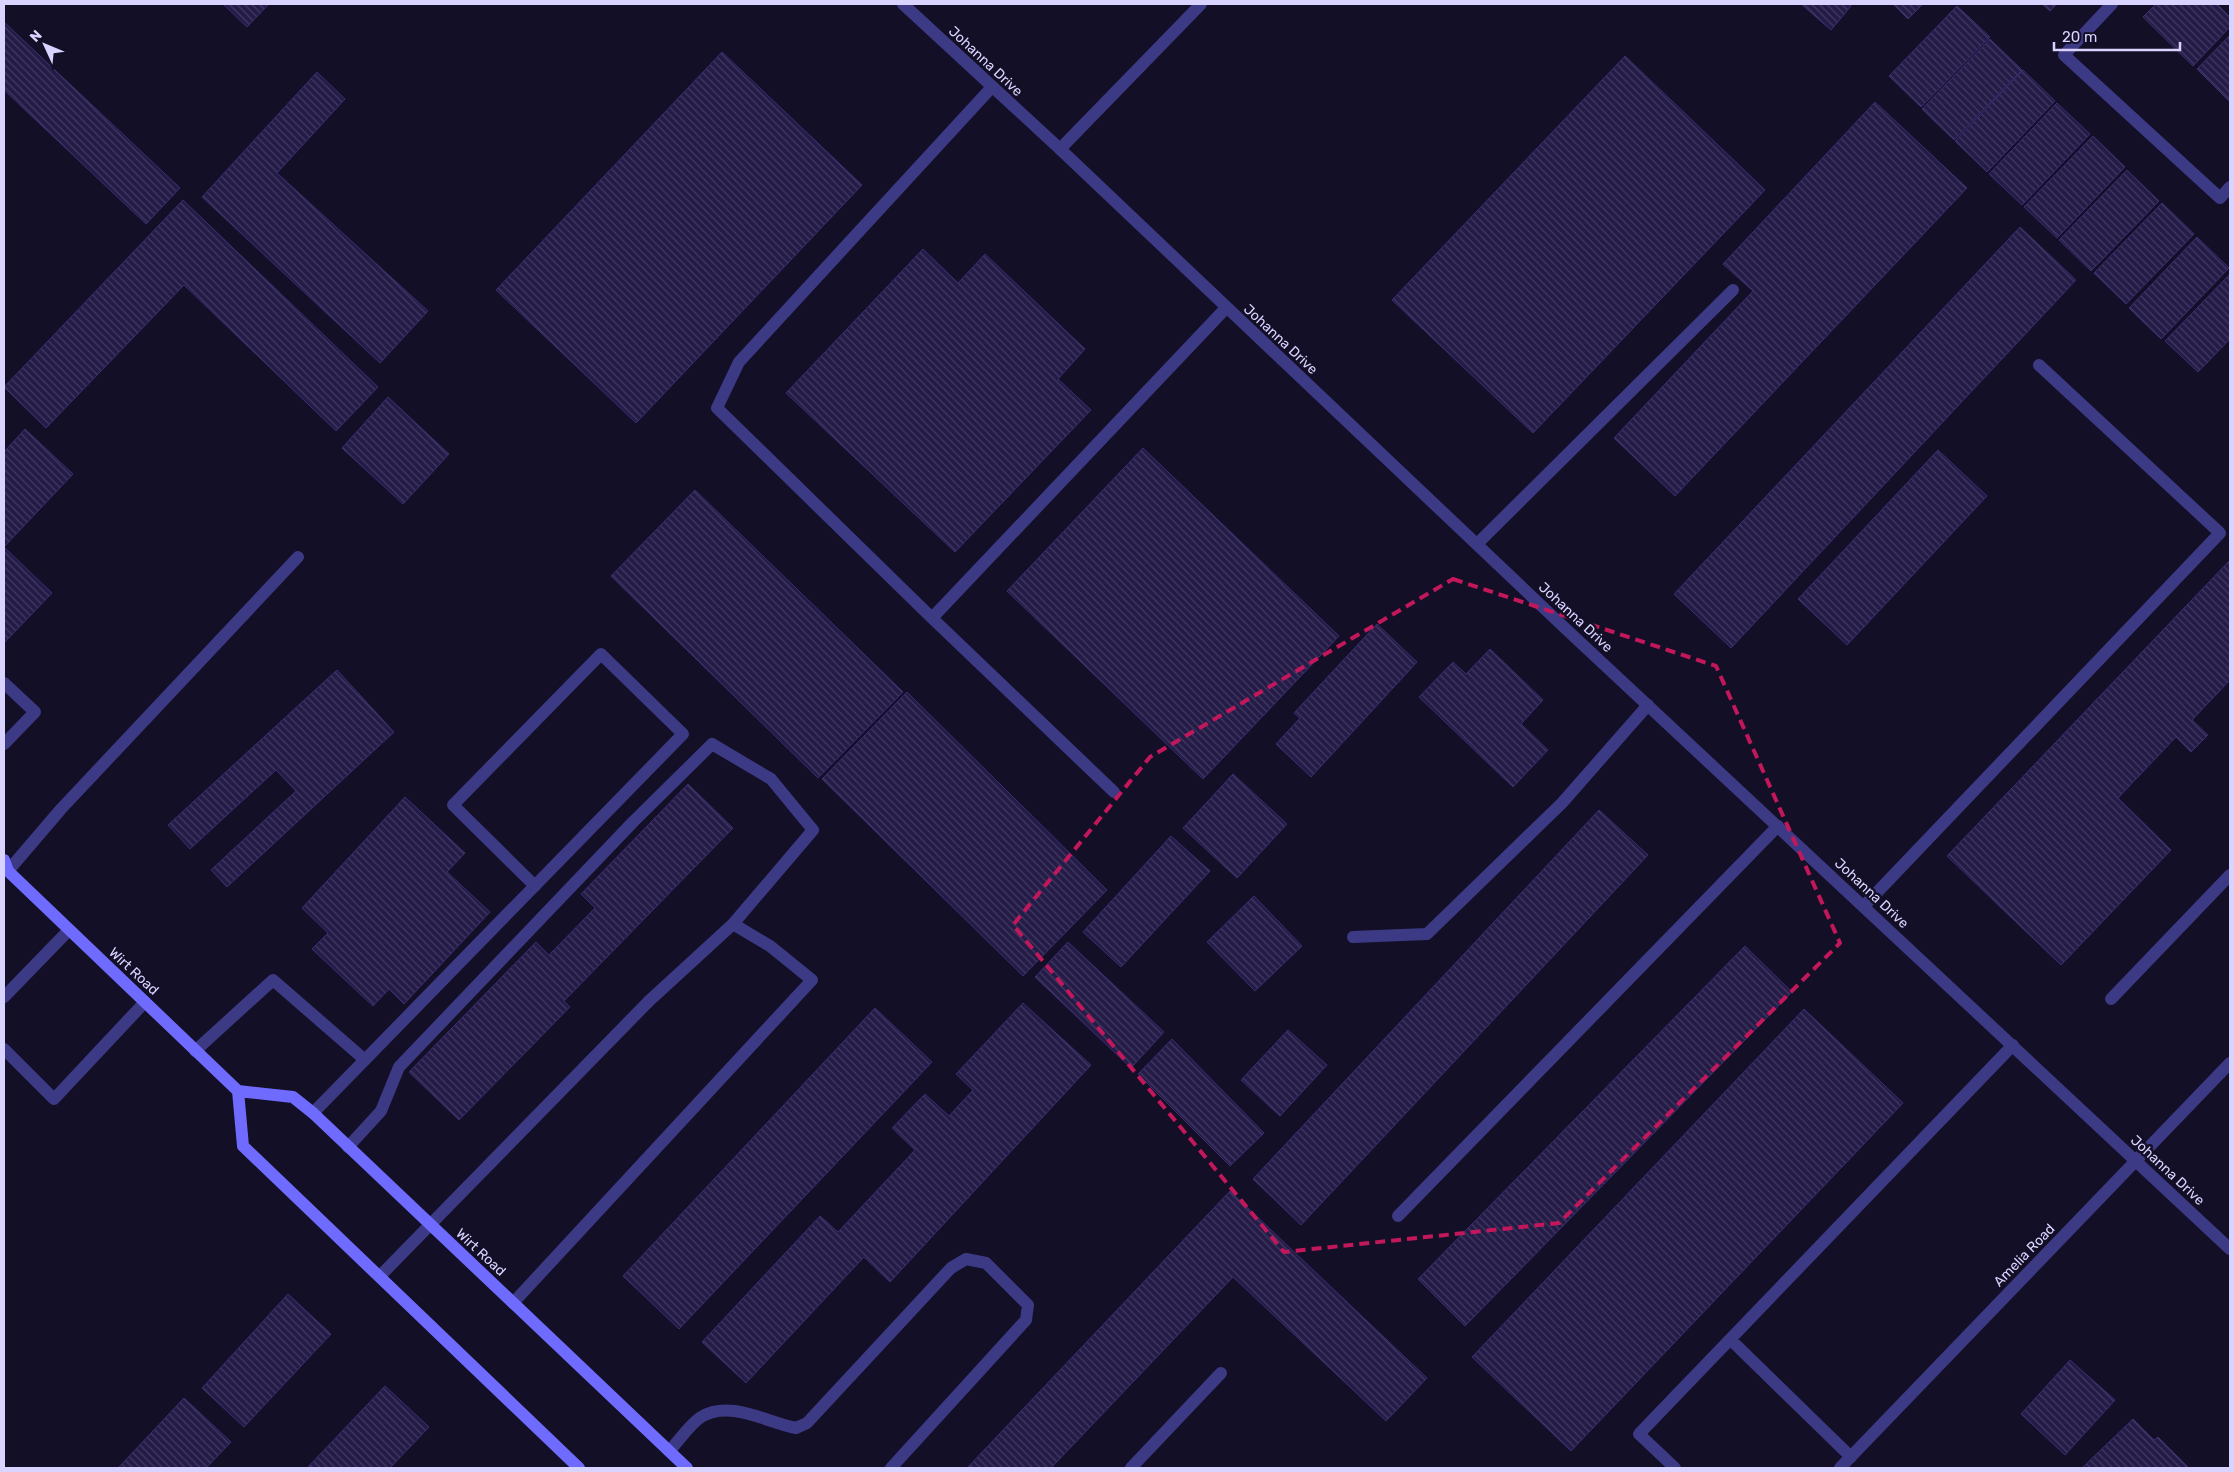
<svg xmlns="http://www.w3.org/2000/svg" width="2234" height="1472" font-family="Rubik,sans-serif">
<style>
.building{fill:url(#building-back-hatch);stroke:#3b2d73}
.lines{fill:none;stroke-linecap:round;stroke-linejoin:round}
.lane{stroke:#3d3a85;stroke-width:12}
.street{stroke:#3d3a85;stroke-width:12}
.secondary{stroke:#6f6bff;stroke-width:12}
.marked{fill:none;stroke:#c2185b;stroke-width:4;stroke-dasharray:10 6;stroke-linejoin:round}
.labels{text-anchor:middle;stroke-width:5;stroke-linejoin:round;paint-order:stroke}
.street-label{font-size:14px;fill:#d9d4ff;stroke:#130f26}
</style>
<defs>
<pattern id="building-back-hatch" width="6" height="6" patternUnits="userSpaceOnUse" patternTransform="scale(1.25)"><rect width="6" height="6" fill="#241b47"/><path d="M-1 5l2 2M0 0l6 6M5-1l2 2" fill="none" stroke="#433b63"/></pattern>
</defs>
<rect width="100%" height="100%" fill="#130f26"/>
<!-- building -->
<path class="building" d="M223,4h46l-22,23z
M1801,4h48l2,2 -20,24z
M1893,4h30l-15,15z
M2042,4h15l-7,7z
M2156,4h61l13,13v10l-37,39 -50,-49z
M1957,6l33,31 -69,70 -32,-31z
M4,22l176,166 -34,36 -142,-134z
M2230,35v67l-33,-33z
M1990,39l32,31 -68,70 -32,-31z
M722,52l140,133 -226,238 -140,-133z
M1625,56l140,134 -232,243 -141,-133z
M2023,70l32,31 -68,71 -32,-31z
M317,72l28,27 -68,74 151,138 -48,52 -178,-166z
M1875,102l92,86 -292,308 -61,-58 139,-147 -30,-27z
M2057,103l33,31 -68,71 -33,-31z
M2093,136l32,31 -68,71 -33,-31z
M2127,170l32,31 -68,70 -32,-31z
M183,200l195,187 -42,44 -152,-146 -138,143 -42,-41z
M2162,203l32,31 -68,70 -32,-31z
M2020,227l56,53 -345,368 -57,-54z
M2197,237l32,31 -68,71 -32,-31z
M923,249l35,34 27,-29 100,95 -27,30 33,31 -136,142 -169,-159z
M2230,274v65l-32,33 -33,-31z
M388,397l61,57 -46,50 -61,-56z
M25,429l48,45 -69,73 48,46 -48,50v-191z
M1143,448l196,188 -136,143 -196,-188z
M1938,450l49,46 -140,149 -49,-46z
M695,490l208,202 -85,86 -207,-202z
M2230,560v120l-38,40 16,15 -17,17 -15,-15 -58,61 53,52 -110,115 -114,-109z
M1377,624l40,38 -106,115 -35,-33 24,-26 -6,-5z
M1490,649l53,51 -22,24 27,26 -35,37 -94,-90 34,-35 13,12z
M337,670l57,62 -167,155 -16,-17 85,-79 -20,-21 -86,79 -22,-24z
M907,692l200,198 -84,86 -201,-197z
M1233,774l54,50 -50,54 -54,-50z
M688,784l45,44 -169,173 6,6 -111,113 -50,-48 127,-130 13,13 46,-47 -14,-14z
M405,797l60,56 -18,19 43,40 -86,92 -15,-15 -16,17 -61,-57 16,-16 -26,-25z
M1599,810l49,45 -347,370 -48,-46z
M1171,836l39,35 -89,96 -38,-35z
M1254,896l48,50 -47,45 -48,-49z
M1068,942l96,90 -33,36 -96,-91z
M1745,946l47,46 -327,334 -47,-47z
M1023,1003l68,62 -201,217 -26,-25 -118,126 -44,-41 118,-126 18,16 77,-82 -23,-22 33,-34 24,22 24,-26 -17,-16z
M875,1008l57,54 -253,267 -56,-53z
M1804,1009l99,94 -332,348 -99,-94z
M1288,1030l39,35 -47,51 -39,-36z
M1172,1039l92,94 -34,33 -92,-92z
M1230,1191l197,187 -41,43 -153,-144 -182,191h-84z
M288,1294l43,40 -87,93 -42,-39z
M2070,1360l45,40 -50,55 -44,-41z
M385,1386l44,41 -39,41h-83z
M184,1398l47,44 -25,26h-88z
M2133,1419l21,21 4,-3 31,31h-107z"/>
<g class="lines">
<!-- lane -->
<path class="lane" d="M2112,4l-48,51 156,143 10,-11
M1060,149l141,-145
M1477,544l256,-254
M932,618l-215,-210 22,-46 253,-275
M4,683l31,29 -31,32
M1114,792l-182,-174 294,-310
M8,871l53,-62 237,-252
M1864,906l356,-373 -181,-168
M1353,937l74,-3 135,-131 86,-98
M4,997l65,-67
M2111,999l119,-124
M4,1049l50,50 91,-97
M195,1051l78,-71 92,80
M313,1113l370,-379 -82,-80 -148,151 82,81
M348,1147l33,-36 18,-44 234,-245 79,-78 59,35 42,51 -80,94
M1398,1216l380,-390
M380,1276l269,-275 84,-77 37,22 42,34 -299,323
M1731,1340l120,117
M669,1451c10,-10 20,-26 32,-34 29,-18 67,6 95,11l11,-5 144,-155 15,-9 20,4 42,42 -2,15 -135,148
M1131,1468l90,-95
M1675,1468l-36,-34 374,-389"/>
<!-- street -->
<path class="street" d="M903,4l157,145 507,481 663,619
M1840,1468l390,-405"/>
<!-- secondary -->
<path class="secondary" d="M4,860l4,11 230,220 55,6 20,16 374,355
M238,1091l5,55 336,322"/>
</g>
<!-- marked area -->
<path class="marked" d="M1453,579l263,87 124,277 -281,280 -275,29 -271,-327 137,-168z"/>
<g class="labels">
<!-- street labels -->
<g class="street-label">
<text transform="translate(986 61) rotate(43)" y="5">Johanna Drive</text>
<text transform="translate(1281 339) rotate(43)" y="5">Johanna Drive</text>
<text transform="translate(1576 617) rotate(43)" y="5">Johanna Drive</text>
<text transform="translate(1872 893) rotate(43)" y="5">Johanna Drive</text>
<text transform="translate(134 971) rotate(43)" y="5">Wirt Road</text>
<text transform="translate(2168 1170) rotate(43)" y="5">Johanna Drive</text>
<text transform="translate(481 1252) rotate(43)" y="5">Wirt Road</text>
<text transform="translate(2024 1255) rotate(-46)" y="5">Amelia Road</text>
</g>
</g>
<!-- border -->
<rect width="2234" height="1472" fill="none" stroke="#d9d4ff" stroke-width="10"/>
<!-- north arrow -->
<g transform="translate(45 45) rotate(314)" stroke="#130f26" stroke-width="4" paint-order="stroke">
<path d="M0-4L9 19L0 12L-9 19Z" fill="#d9d4ff"/>
<text y="-8" font-size="14" font-weight="bold" text-anchor="middle" fill="#d9d4ff">N</text>
</g>
<!-- scale -->
<path d="M2054 42v8h126v-8" fill="none" stroke="#d9d4ff" stroke-width="2.5"/>
<text x="2062" y="42" font-size="15" fill="#d9d4ff" stroke="#130f26" stroke-width="4" paint-order="stroke">20 m</text>
</svg>
